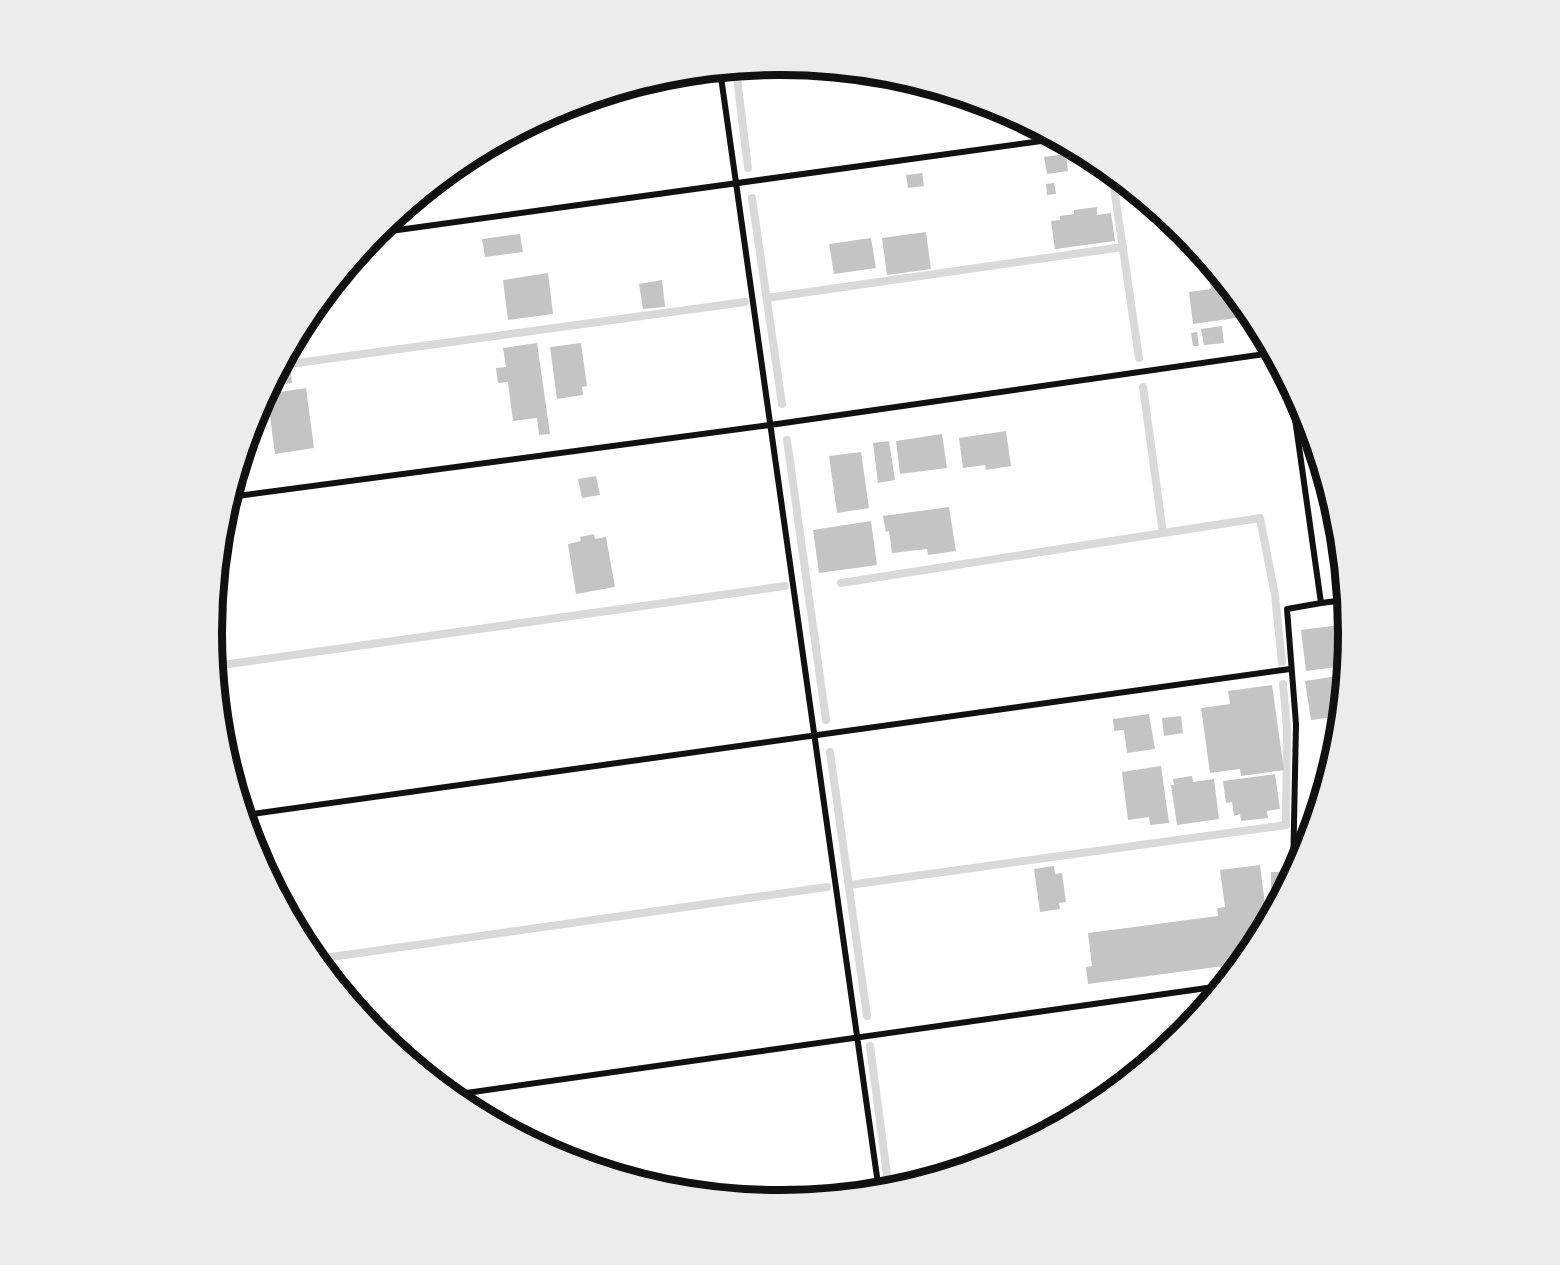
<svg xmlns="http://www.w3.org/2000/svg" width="1560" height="1265" font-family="Signika,sans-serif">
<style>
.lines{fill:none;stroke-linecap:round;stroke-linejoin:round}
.stream{stroke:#d9d9d9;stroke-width:8}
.building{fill:#c4c4c4}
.minor{stroke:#111;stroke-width:6}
.rim{fill:none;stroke:#111;stroke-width:8}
</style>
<rect width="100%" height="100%" fill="#fff"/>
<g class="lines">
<!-- stream -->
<path class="stream" d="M736,69l12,99
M1112,174l27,184
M752,198l30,206
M767,298l356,-51
M282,365l463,-63
M1143,387l20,146
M787,440l39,280
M1313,467l7,-1
M841,583l419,-65 15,77 7,67
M215,666l570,-80
M830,752l37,264
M849,885l437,-60 1,-97 -4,-44
M317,959l510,-72
M870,1046l19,144"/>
</g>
<!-- building -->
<path class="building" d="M1066,154l2,17 -21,3 -3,-17z
M922,173l2,13 -16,2 -2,-13z
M1054,183l2,11 -9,1 -1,-11z
M1097,207v8l14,-2 4,28 -60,8 -4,-28 9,-1v-4l14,-2v-4z
M926,232l5,37 -44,6 -5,-37z
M520,234l3,18 -38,5 -3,-18z
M871,238l5,30 -42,6 -5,-30z
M1208,268h4l20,24 4,26 -43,6 -4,-32 22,-3z
M548,273l5,41 -45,6 -5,-40z
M662,280l3,27 -22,2 -4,-25z
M1222,326l2,17 -20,2 -3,-16z
M1197,332l2,14h-6l-2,-13z
M537,343l13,91 -11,1 -2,-17 -24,3 -5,-39 -10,1 -2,-15 10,-1 -3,-19z
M581,343l6,43 -5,1 1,8 -26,4 -7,-52z
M291,372l1,11 -21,3 6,-12z
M306,388l8,60 -39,6 -8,-60z
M1006,431l5,35 -25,4 -1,-5 -22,3 -4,-30z
M942,434l5,34 -47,6 -4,-33z
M889,441l6,39 -17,3 -5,-40z
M861,452l8,56 -32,5 -8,-57z
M596,476l4,19 -18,3 -4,-19z
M949,507l7,44 -28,4 -1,-6 -35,4 -3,-22 -3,1 -3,-16z
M871,521l6,44 -58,8 -6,-43z
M594,534l1,5 11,-2 9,50 -39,7 -8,-50 13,-3 -1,-4z
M1347,624l1,9 -3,33 -39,5 -5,-41z
M1344,675l-4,41 -29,4 -6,-39z
M1272,685l12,85 -43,6 -1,-7 -30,4 -9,-65 29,-4 -2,-13z
M1149,714l6,35 -28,4 -3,-23 -10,1 -1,-12z
M1181,716l2,17 -19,3 -2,-18z
M1161,766l8,57 -19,2 -1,-8 -21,3 -6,-48z
M1275,774l5,35 -13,2 1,7 -27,3 -1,-7 -6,2 -2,-14 -6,1 -3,-22z
M1192,776l1,6 21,-3 5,40 -42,6 -6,-40h3l-1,-6z
M1260,865l7,55 -15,28 -13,16 -151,20 -2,-17 6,-1 -4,-33 130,-17 -1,-8 8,-1 -5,-37z
M1054,866l1,8 7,-1 4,29 -7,1 1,6 -20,3 -6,-43z
M1271,872h11v20l-2,4 -9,1z"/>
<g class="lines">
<!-- minor -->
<path class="minor" d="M720,70l159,1121
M376,233l680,-94
M1291,390l30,213 -34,6 9,115 -3,149
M230,497l540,-72 502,-72
M1321,603l24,-3
M245,815l1045,-146
M452,1095l769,-109"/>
</g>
<!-- crop -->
<path d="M0 0H1560V1265H0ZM779 75H781A557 557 0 0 1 1338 632V633A557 557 0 0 1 781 1190H779A557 557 0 0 1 222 633V632A557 557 0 0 1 779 75Z" fill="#ececec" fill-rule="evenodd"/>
<path class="rim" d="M779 75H781A557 557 0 0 1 1338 632V633A557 557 0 0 1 781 1190H779A557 557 0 0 1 222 633V632A557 557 0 0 1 779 75Z"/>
</svg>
